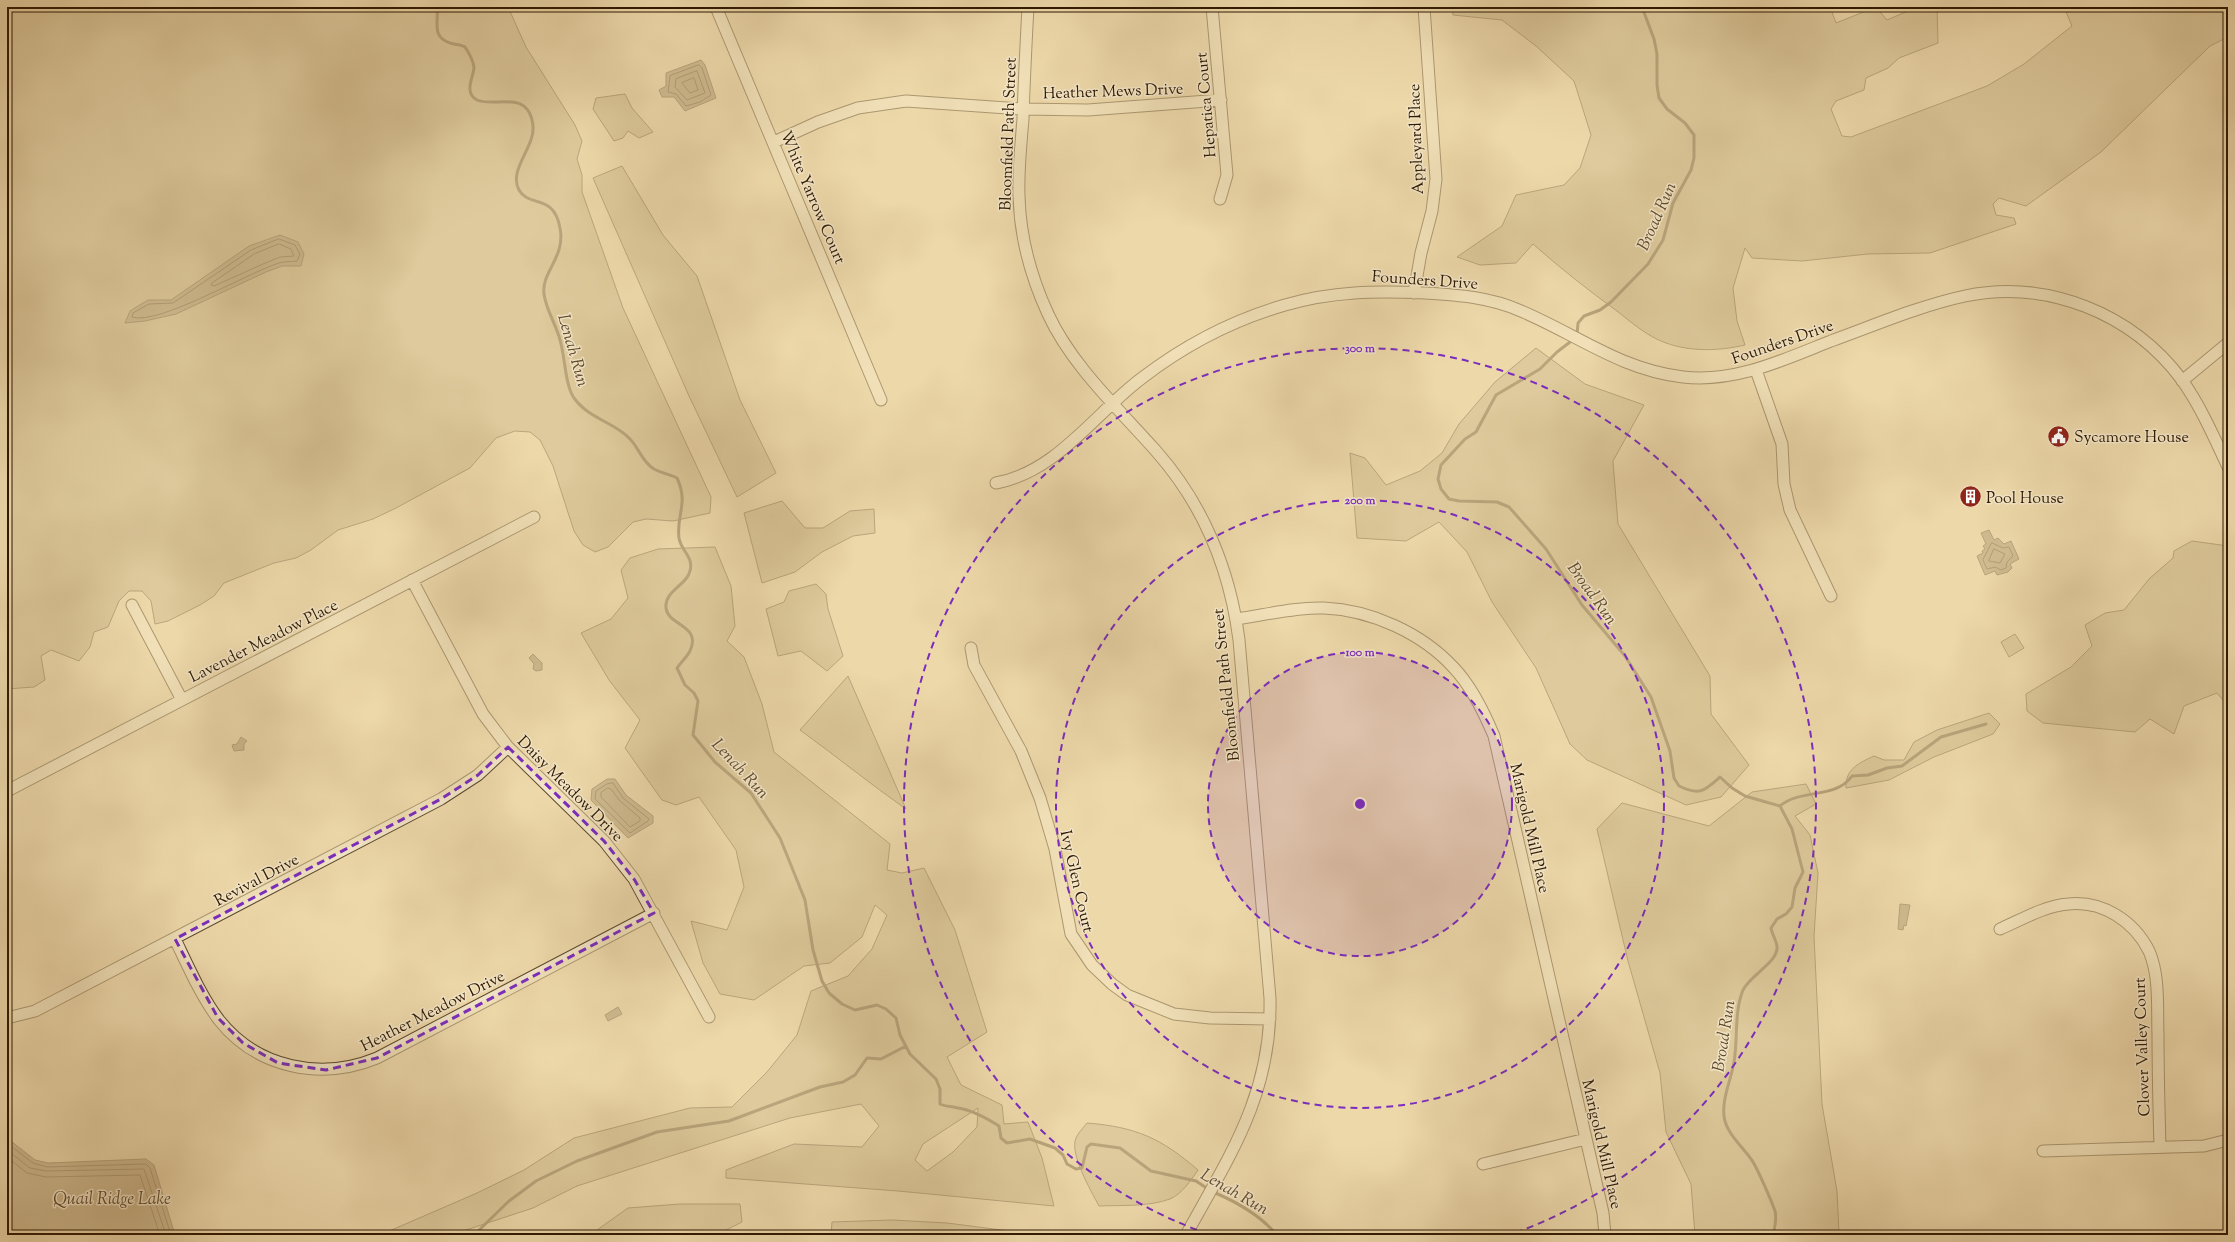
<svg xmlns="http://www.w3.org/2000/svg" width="2235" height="1242" font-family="'Sorts Mill Goudy',serif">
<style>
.green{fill:#cdb88d;stroke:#7e6847;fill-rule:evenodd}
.water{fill:#ac9771;stroke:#7a6544}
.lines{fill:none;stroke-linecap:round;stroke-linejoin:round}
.shore{stroke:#6e5839;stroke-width:1}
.stream{stroke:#7a6544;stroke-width:3}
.minor-casing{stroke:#5e492b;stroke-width:13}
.minor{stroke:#f3e6c8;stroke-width:11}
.marked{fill:none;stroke:#7b2cbf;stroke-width:3;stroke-dasharray:8 5;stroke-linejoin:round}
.ring{fill:none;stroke:#7b2cbf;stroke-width:2;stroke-dasharray:7 5}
.labels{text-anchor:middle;stroke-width:3;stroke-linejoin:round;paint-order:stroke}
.street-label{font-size:16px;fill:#2f1901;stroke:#f3e6c8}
.poi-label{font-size:16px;fill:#2f1901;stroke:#f3e6c8;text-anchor:start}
.water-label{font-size:17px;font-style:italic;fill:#614b2e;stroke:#f3e6c8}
.centre{fill:#7b2cbf;stroke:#f3e6c8;stroke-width:2}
.ring-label{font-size:12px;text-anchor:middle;font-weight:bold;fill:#7b2cbf;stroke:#f3e6c8;stroke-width:3;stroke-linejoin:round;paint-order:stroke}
</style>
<rect width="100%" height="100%" fill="#edd8aa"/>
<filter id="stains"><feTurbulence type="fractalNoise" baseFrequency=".005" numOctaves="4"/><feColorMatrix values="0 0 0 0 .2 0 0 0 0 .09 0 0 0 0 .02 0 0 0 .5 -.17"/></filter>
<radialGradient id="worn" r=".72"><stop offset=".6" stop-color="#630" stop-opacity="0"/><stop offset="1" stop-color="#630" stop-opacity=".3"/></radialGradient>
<!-- green -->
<path class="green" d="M7,7h501l18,40 49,78 7,16 -5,18 5,16v17l41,116 88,189 -1,16 -37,8 -27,-2 -13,3 -25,25 -13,5 -12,-7 -9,-14 -21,-65 -13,-26 -10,-8 -15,-1 -19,7 -26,30 -74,40 -23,11 -35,11 -27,20 -15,8 -22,5 -50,20 -10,13 -14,9 -32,16 -13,3 -4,-23 -9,-10h-13l-10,10 -11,26 -14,5 -4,15 -11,14 -28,-11 -10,6 4,24 -11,7 -27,2z
M1452,7h378l6,16 40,-16 11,13 30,-13h20l1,36 -39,15 -11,10 -22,10 -2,12 -28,11 -5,8 11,27 9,1 136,-51 37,-22 48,-38 -8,-19h164v30l-18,9 -109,106 -75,54 -27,-8 -6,6 3,11 18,3 2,6 -86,29 -62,1 -66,7 -50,-3 -7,-10 -12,40 4,33 8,24c-26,6 -54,7 -79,-2 -18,-6 -35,-21 -49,-32 -29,-21 -57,-43 -84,-67l-17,19 -36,2 -23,-8 45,-31 14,-31 48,-10 16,-17 11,-33 -17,-54 -38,-35 -34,-26 -49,-5z
M625,94l7,14 21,24 -14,6 -11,-7 -5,7 -9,3 -21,-32 3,-11z
M622,166l41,69 34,41 43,124 36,73 -39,24 -48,-101 -96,-218z
M1536,348l49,36 59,21 -31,56 5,63 92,152 1,38 38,51 -28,32 -35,8 -99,-45 -17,-16 -34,-76 -44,-66 -25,-50 -28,-30 -33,19 -49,-3 -7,-85 15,5 21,27 34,-14 22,-18 17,-29 36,-42z
M782,501l23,27h18l27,-17 24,-2 1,24 -22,3 -31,16 -27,20 -33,11 -18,-70z
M2192,541l36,5v160l-11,-13 -33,13 -10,28 -24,-15 -15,13 -92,-9 -16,-12 -1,-17 45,-27 21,-21 -7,-21 20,-12 19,-3 25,-31 24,-21 1,-7z
M715,547l16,39 4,40 -8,15 17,16 18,47 12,48 116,92 -3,26 15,3 22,-5 31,62 32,102 -40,25 14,28 41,20 2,19 24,-2 14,36 12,48 -156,-15 -172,-13v-8l68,-26 68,3 17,-21 -18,-22 -71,14 -213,68 -44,22 -82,27h-71l97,-42 47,-23 50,-32 116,-30 42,-1 35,-35 30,-37 14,-44 37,-15 24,-27 15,-34 -12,-10 -13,32 -32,26 -26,3 -50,34 -34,-6 -17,-31 -12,-42 36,9 17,-43 -8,-37 -37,-53 -23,8 -14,-5 -37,-52 15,-28 -31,-40 -28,-47 30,-14 17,-21 -7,-28 9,-12 28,-9zM978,1108l-1,19 -24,25 -26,19 -12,-11 8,-16z
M816,584l10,10 2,15 15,47 -16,15 -26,-20 -23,5 -12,-47 18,-7 5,-11z
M2015,634l9,14 -15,9 -8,-15z
M848,676l58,133c-36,-25 -70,-53 -106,-79z
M1989,713l11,11 -7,10 -59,23 -45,23 -43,8c-1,-19 13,-25 28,-32l10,4h20l10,-18 23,-12z
M1806,784l10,20 -21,12 15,19 8,38 -4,63 8,168 15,87 2,42 -6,2h-59l-10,-5 -25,5h-44l-4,-51 -25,-52 -6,-59 -32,-112 -31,-132 25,-26 87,23 43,-34z
M1087,1123c49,4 74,15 111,47 -7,10 -16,24 -28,29 -22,8 -48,6 -71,7 -8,-15 -30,-53 -23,-68 2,-5 7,-10 11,-15z
M680,1204h60l2,18 -26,13h-126l38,-27z
M892,1220l55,3 70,9 49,3 81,-4 -1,4h-315l1,-13z"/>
<!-- water -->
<path class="water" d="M701,60l4,5 11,33 -31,13 -11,-14h-12l-3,-7 7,-4v-13z
M280,235l18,7 6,12 -3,12h-19l-16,6 -90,42 -31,7 -20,2 5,-12 18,-11h23l78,-54z
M1989,530l5,10 4,-2 6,6 7,-3 8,18 -9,5 2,4 -4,4 -11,3 -2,-4 -10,4 -8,-19 6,-3 -1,-2 3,-2 -2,-3 3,-2 -5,-11z
M533,654l9,9v7l-6,1 -3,-2 1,-5 -5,-6z
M241,737l6,4 -3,3v6l-10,1 -2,-6 5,-1z
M607,779h8l11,16 27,21v7l-25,15 -37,-38 1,-11z
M1900,904l10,1 -4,21 -2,-1 -1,5 -5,-1z
M618,1007l4,7 -14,7 -3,-6z
M7,1138l28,22 13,3 98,-4 8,6 21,70h-168z"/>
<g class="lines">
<!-- shore -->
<path class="shore" d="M699,65l3,3 9,27 -11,7 -14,4 -10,-12 -8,-2 2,-16z
M697,71l8,22 -18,7 -12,-13 1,-8z
M694,78l4,12 -8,3 -8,-10z
M279,239l16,6 5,9 -3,7c-6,1 -12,0 -18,2 -30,9 -121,63 -147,54l1,-4 16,-9 24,-1 78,-53z
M279,244l12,5 3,7 -14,1 -17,7 -49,22 -3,-1 1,-2 42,-29z
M1992,543l11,5 6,-1 4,9 -6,6 -1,6 -5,2 -6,-3 -8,2 -4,-9z
M1994,549l11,5 -5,9 -11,-2z
M613,783l10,15 26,21 -1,2 -18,12 -35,-34 1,-8 11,-7z
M608,788l3,1 9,12 20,17v3l-10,6 -29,-30v-4z
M7,1143l26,20 14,4 99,-3 4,4 21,67
M7,1150l23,18 16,3 98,-2 22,66
M7,1157l20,16 19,4 94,-2 20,60"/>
<!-- stream -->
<path class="stream" d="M437,7c2,15 -6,30 13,36 5,2 11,1 15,4 4,6 8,13 9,20 0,9 -11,26 3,33 18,8 52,-12 56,26 2,21 -25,44 -14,64 10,18 35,3 41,38 6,29 -19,44 -16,66 2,16 12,30 16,46 5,16 5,45 14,58 16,22 41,24 56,41 9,9 12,23 24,30 7,4 15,5 23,9 12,26 -1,36 2,60 2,13 15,19 11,33 -3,14 -26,20 -24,37 2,18 36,17 24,43 -3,6 -9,11 -13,17l8,17 9,8 4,8 -5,34 22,27 36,31 29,45 25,62 8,50 9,31 7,12 13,11 13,6 22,-5 9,4 10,9 4,17 10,19 26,25 4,10v15c6,3 12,2 18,4 14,2 30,11 41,18l2,12 6,5 23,-4 25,9 8,7 4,9 9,5 6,-1 5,-21 4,-3 29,4 31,23 45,10 12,8
M1577,335l1,-12 6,-7 16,-6 11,-8 37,-38 15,-24 10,-37 18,-33 3,-12v-23l-9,-12 -18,-14 -8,-11 -2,-13v-31l-3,-15 -12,-32
M1574,339l-17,13 -17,17 -44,26 -20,37 -11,7 -24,26 -3,14 3,10 8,10 10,2 38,1 12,5 37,42 36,56 43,51 26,41 19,54 4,27 5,8c21,10 25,5 41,-9l12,11 13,8 35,10
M1780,806c21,-18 55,-6 72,-30l16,-1 19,-7 15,-2 39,-29 45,-13
M1213,1192c24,10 47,23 64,43
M474,1235l35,-34 27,-20 41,-20 80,-29 72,-11 91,-34 23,-5 12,-7 12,-17 14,1 25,-13
M1773,1235c2,-8 4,-16 2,-24 -3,-9 -19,-46 -24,-52 -10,-14 -25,-26 -27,-43 -2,-18 7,-36 10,-54 4,-23 0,-50 9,-72 7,-15 36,-28 34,-44 -1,-6 -5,-12 -6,-18l6,-9 9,-5 6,-7 3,-19 8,-16 -11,-43 -12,-23"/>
<defs>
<path id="minor" d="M716,7l165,393
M1028,7c-2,37 -4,75 -5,112 -2,25 -5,51 -4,77 1,40 12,81 29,118 24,52 70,94 108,137 47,53 74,119 83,189l31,358c2,96 -40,157 -84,237
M1212,7l15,168 -7,24
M774,142l44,-20 40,-14 48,-7 117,8 65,1 133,-10
M1414,293l7,-40 11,-42 4,-32 -12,-172
M1756,370l26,74 2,40 6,26 41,86
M2182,381l46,-38
M996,483c61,-11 99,-70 146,-105 43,-33 91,-58 143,-73 48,-14 91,-14 140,-12 33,2 65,4 96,18 55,23 100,59 162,66 52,6 100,-17 148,-36 44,-16 88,-35 134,-45 82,-17 167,17 217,84 19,27 32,57 46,87
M412,580l71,134 25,33 96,94 30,38 75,138
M132,605l50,95
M1236,619c29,-4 59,-12 88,-11 47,2 98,25 130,60 18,19 30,44 40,68l109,477 2,22
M971,648l3,17 47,86 19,47 15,51 16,85 21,31 20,19 15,11 47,19 36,4 60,1
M7,791l527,-274
M2000,929c21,-9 44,-23 68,-25 34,-4 66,17 81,47 11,25 8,58 9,84 0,38 1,75 2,112
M175,939c13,27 26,57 44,81 38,48 102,61 158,38l277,-145
M7,1018l28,-7 406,-212 37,-24 30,-28
M2043,1151l161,-5 24,-6
M1483,1164l103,-25"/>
</defs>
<!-- minor casing -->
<use href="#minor" class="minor-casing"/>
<!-- minor -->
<use href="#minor" class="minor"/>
</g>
<!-- marked area -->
<path d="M0 0H2235V1242H0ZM508,747l96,94 30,38 20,34 -277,145 -51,12 -48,-7 -35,-20 -25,-25 -43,-79 266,-140 37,-24z" fill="#edd8aa" fill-opacity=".55" fill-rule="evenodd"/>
<path class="marked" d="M508,747l96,94 30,38 20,34 -277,145 -51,12 -48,-7 -35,-20 -25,-25 -43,-79 266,-140 37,-24z"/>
<!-- distance rings -->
<circle cx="1360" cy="804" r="152" fill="#7b2cbf" fill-opacity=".12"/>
<g class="ring">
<circle cx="1360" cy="804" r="152"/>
<circle cx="1360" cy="804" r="304"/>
<path d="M1208 1234A456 456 0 1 1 1512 1234"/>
</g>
<!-- icons -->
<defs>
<symbol id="civic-disc" viewBox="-11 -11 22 22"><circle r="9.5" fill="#8f2418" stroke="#f3e6c8"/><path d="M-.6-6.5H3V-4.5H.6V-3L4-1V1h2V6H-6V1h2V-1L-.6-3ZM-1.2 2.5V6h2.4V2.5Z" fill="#fff"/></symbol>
<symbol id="building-disc" viewBox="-11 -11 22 22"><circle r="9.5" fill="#8f2418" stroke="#f3e6c8"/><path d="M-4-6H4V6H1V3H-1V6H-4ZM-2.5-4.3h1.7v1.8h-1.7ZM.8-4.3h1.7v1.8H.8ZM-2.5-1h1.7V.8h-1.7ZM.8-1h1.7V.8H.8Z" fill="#fff"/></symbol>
</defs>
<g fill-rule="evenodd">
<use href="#civic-disc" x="2046" y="424" width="25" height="25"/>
<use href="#building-disc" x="1958" y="484" width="25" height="25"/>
</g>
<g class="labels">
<!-- street labels -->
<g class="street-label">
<text transform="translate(1113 90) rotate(-2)" y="6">Heather Mews Drive</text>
<text transform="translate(1205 105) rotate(-95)" y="6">Hepatica Court</text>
<text transform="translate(1007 134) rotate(-88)" y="6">Bloomfield Path Street</text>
<text transform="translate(1415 139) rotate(-92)" y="6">Appleyard Place</text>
<text transform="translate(814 197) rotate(67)" y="6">White Yarrow Court</text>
<text transform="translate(1425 279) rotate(4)" y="6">Founders Drive</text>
<text transform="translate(1782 341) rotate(-19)" y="6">Founders Drive</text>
<text transform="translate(263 640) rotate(-27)" y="6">Lavender Meadow Place</text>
<text transform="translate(1225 685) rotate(-96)" y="6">Bloomfield Path Street</text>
<text transform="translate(571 788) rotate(45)" y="6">Daisy Meadow Drive</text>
<text transform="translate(1531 828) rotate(77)" y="6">Marigold Mill Place</text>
<text transform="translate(256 879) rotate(-28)" y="6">Revival Drive</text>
<text transform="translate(1078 881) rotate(77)" y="6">Ivy Glen Court</text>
<text transform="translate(432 1010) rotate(-27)" y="6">Heather Meadow Drive</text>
<text transform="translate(2141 1047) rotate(-92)" y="6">Clover Valley Court</text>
<text transform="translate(1603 1144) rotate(77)" y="6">Marigold Mill Place</text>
</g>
<!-- poi labels -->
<g class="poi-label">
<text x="2074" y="442">Sycamore House</text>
<text x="1986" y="503">Pool House</text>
</g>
<!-- water labels -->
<g class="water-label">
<text transform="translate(1656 216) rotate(-66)" y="6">Broad Run</text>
<text transform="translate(574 350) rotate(74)" y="6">Lenah Run</text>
<text transform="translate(1593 593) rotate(54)" y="6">Broad Run</text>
<text transform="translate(741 768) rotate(47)" y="6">Lenah Run</text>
<text transform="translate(1723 1036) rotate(-81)" y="6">Broad Run</text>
<text transform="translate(1235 1191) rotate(30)" y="6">Lenah Run</text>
<text x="112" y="1204">Quail Ridge Lake</text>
</g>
</g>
<circle cx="1360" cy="804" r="6" class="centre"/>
<g class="ring-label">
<text x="1360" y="352">300 m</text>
<text x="1360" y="504">200 m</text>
<text x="1360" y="656">100 m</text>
</g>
<!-- margin -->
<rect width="2235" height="1242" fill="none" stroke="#edd8aa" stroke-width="24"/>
<rect x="8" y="8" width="2219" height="1226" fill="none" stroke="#2f1901" stroke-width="2"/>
<rect x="12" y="12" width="2211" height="1218" fill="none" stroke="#2f1901"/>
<rect width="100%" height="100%" filter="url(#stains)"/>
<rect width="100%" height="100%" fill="url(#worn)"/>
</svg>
